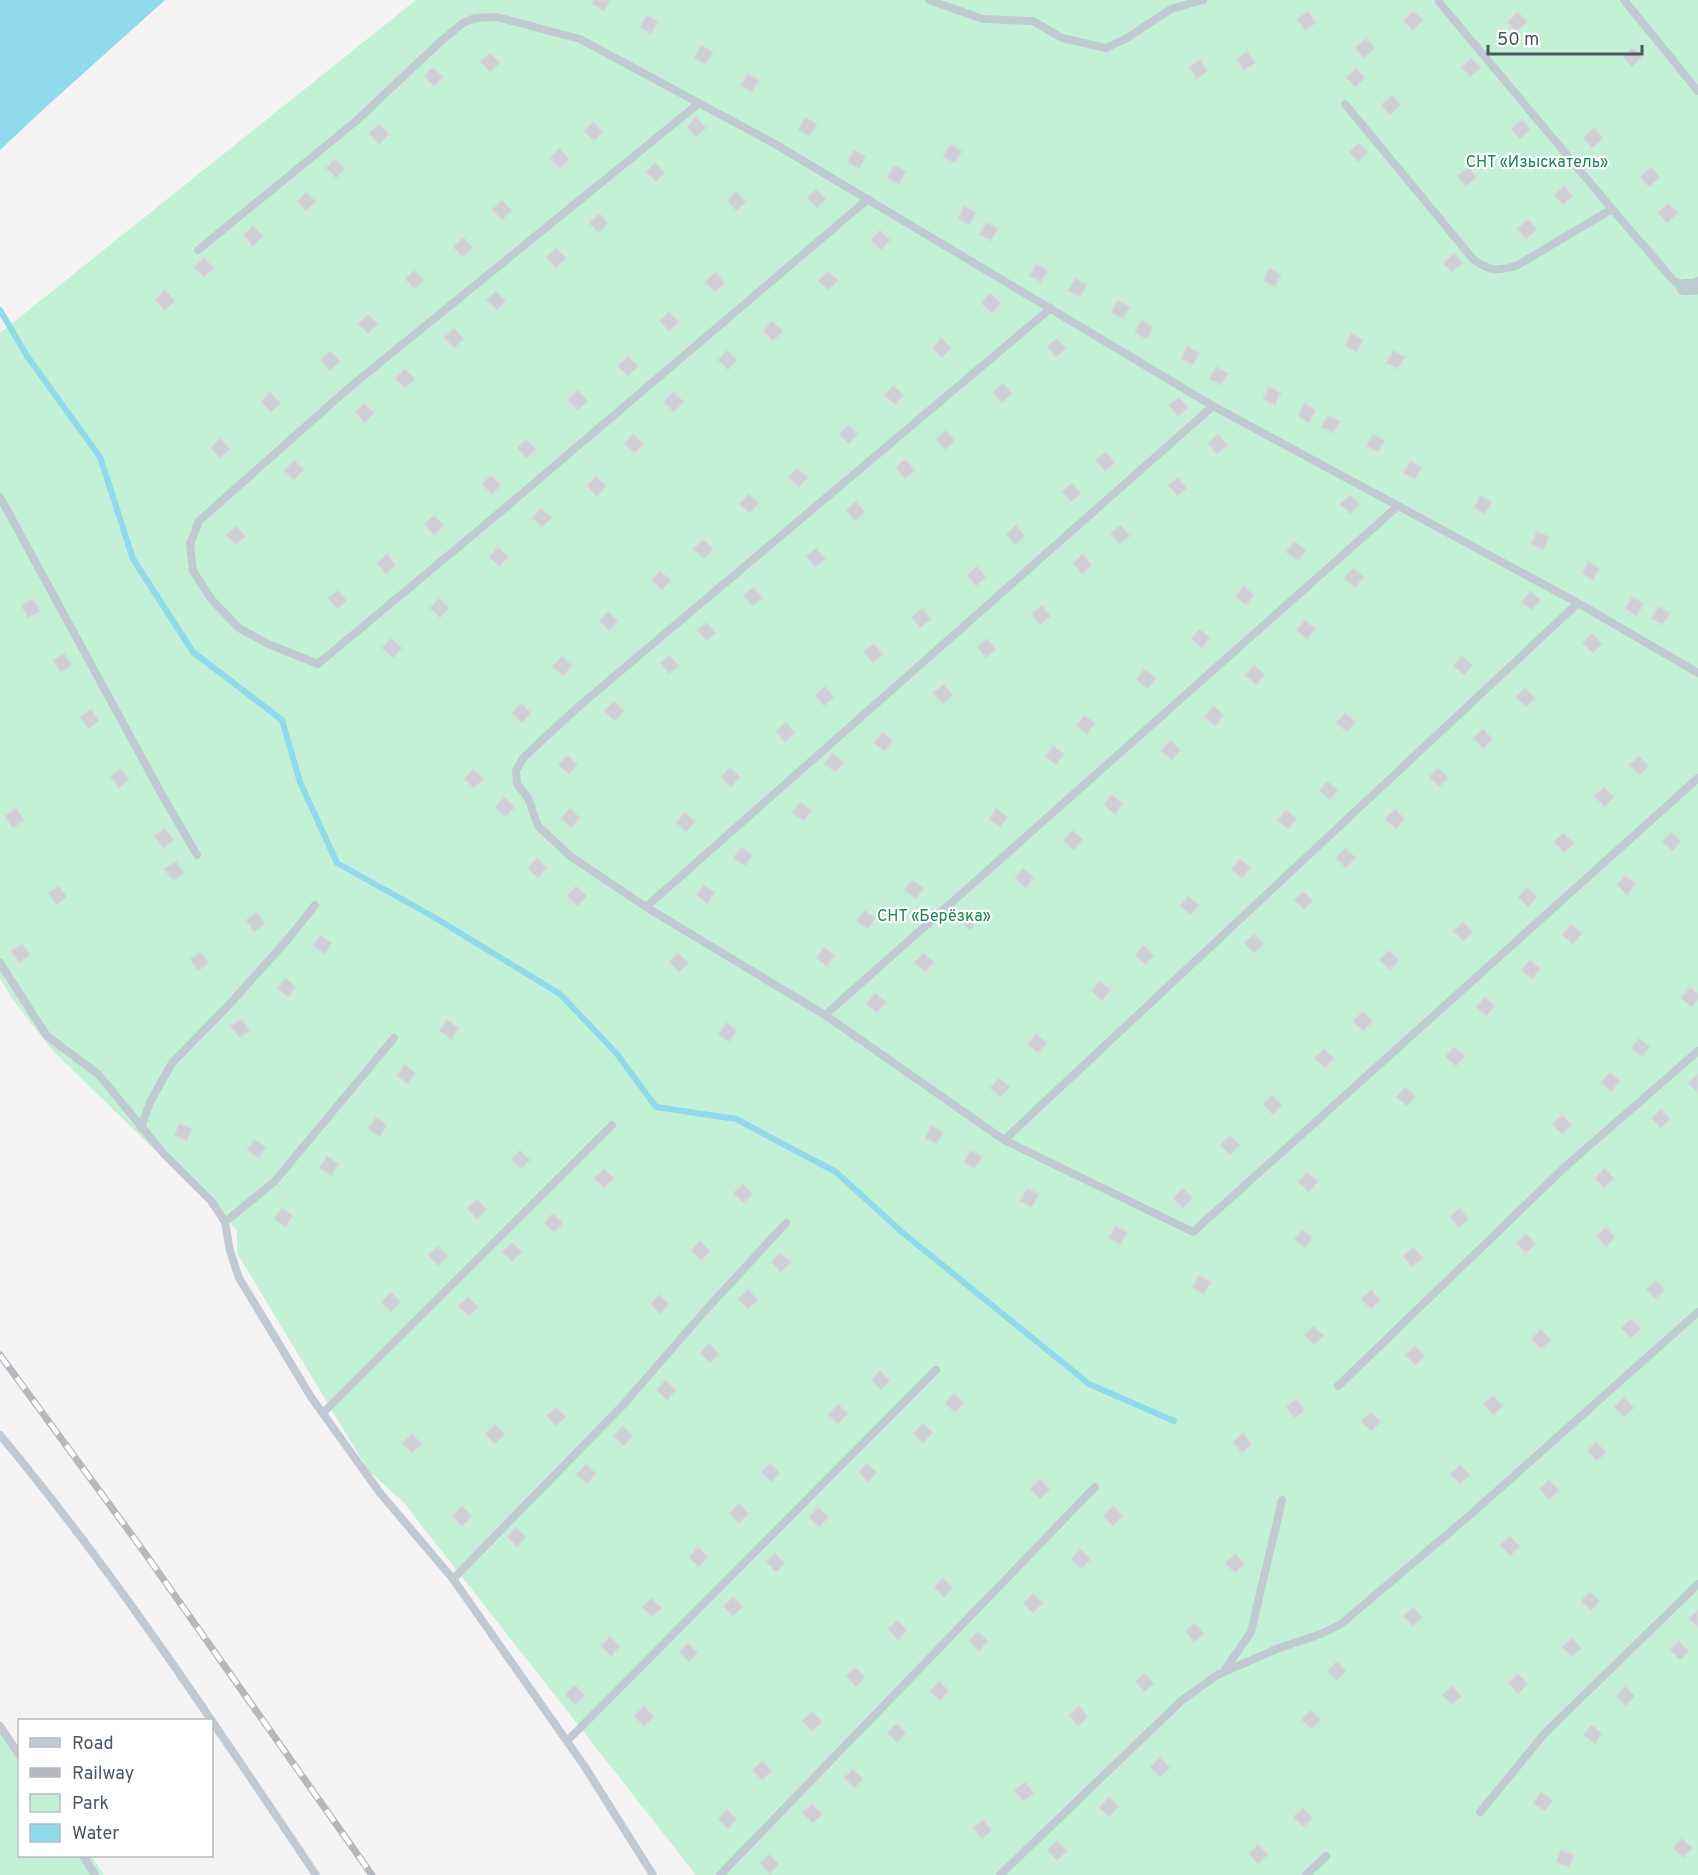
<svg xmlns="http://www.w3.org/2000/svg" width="1698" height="1875" font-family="Overpass,sans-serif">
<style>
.green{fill:#c3f1d5}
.water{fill:#90daee}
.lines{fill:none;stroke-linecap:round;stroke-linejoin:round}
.stream{stroke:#90daee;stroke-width:6}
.building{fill:#cdcfd5;stroke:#d7d9de;stroke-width:1.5}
.service{stroke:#c1cad2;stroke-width:8}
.minor{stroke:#c1cad2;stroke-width:16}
.rail-casing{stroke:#b5b8bd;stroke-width:7}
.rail{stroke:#fff;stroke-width:4.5;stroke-dasharray:14;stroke-linecap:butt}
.labels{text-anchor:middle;stroke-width:4.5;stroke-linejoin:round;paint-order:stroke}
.park-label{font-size:16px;fill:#17864f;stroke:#fff}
</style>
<rect width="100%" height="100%" fill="#f5f3f3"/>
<!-- green -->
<path class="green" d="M416,0h1282v1875h-1002l-292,-372 -36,-33 -131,-217v-23l-185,-180 -41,-53 -11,-19v-645z
M0,1723l19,28 1,105h71l13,19h-104z"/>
<!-- water -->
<path class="water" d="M0,0h165l-118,106 -47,44z"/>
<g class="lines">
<!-- stream -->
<path class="stream" d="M0,310l27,46 73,101 33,102 60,93 89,68 18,62 37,81 95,53 128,78 57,60 39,53 80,12 100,53 67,61 186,151 85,37"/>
</g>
<!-- building -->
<path class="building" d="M594,0h16l-6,11 -12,-7z
M1308,11l8,12 -11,7 -8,-11z
M1413,11l10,9 -10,10 -10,-9z
M1518,12l9,10 -11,10 -9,-10z
M646,15l12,6 -7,13 -11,-6z
M1366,38l9,10 -11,10 -9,-10z
M701,45l12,7 -7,12 -12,-6z
M1633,47l9,10 -10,10 -9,-10z
M1247,51l8,12 -11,7 -8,-11z
M490,53l10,10 -10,9 -10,-10z
M1472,58l9,10 -11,9 -9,-10z
M1200,59l8,12 -11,8 -8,-12z
M433,67l10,10 -9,9 -10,-10z
M1356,68l9,10 -10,9 -9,-10z
M747,74l12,6 -7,12 -12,-6z
M1392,95l9,10 -11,10 -9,-10z
M696,117l10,11 -10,9 -9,-10z
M805,117l12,7 -7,12 -12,-6z
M1522,119l9,10 -11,10 -9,-10z
M593,122l10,10 -9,9 -10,-10z
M379,124l10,10 -10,10 -10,-11z
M1594,128l9,10 -11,10 -9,-10z
M1359,143l9,9 -10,10 -9,-10z
M950,144l12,7 -7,12 -12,-6z
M559,148l10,11 -9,9 -10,-10z
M854,150l12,6 -7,13 -12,-7z
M335,159l10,10 -9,9 -10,-10z
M655,162l10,11 -9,9 -10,-10z
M894,165l12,6 -7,13 -12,-6z
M1468,167l9,10 -11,9 -9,-10z
M1651,167l9,10 -11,10 -9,-10z
M1564,186l9,10 -10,9 -9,-10z
M816,189l10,10 -9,9 -10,-10z
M736,191l10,11 -9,9 -10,-10z
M306,192l10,10 -10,9 -9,-10z
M502,200l10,10 -10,10 -10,-10z
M1668,203l10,10 -11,10 -9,-10z
M964,206l12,6 -6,13 -12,-6z
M599,213l9,10 -9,10 -10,-10z
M1528,219l9,10 -11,10 -9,-10z
M986,222l12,6 -7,13 -12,-6z
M253,226l10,10 -10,10 -10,-11z
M880,230l10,10 -9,10 -10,-10z
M463,237l10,10 -10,10 -10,-10z
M556,248l10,10 -10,10 -10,-11z
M1454,253l9,10 -11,9 -9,-9z
M204,258l10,10 -10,9 -10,-10z
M1036,264l12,6 -7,12 -12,-6z
M1269,268l12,6 -6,13 -12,-6z
M414,270l10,10 -9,9 -10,-10z
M828,271l10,9 -9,10 -11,-9z
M715,272l10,11 -10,9 -10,-10z
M1075,278l12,7 -7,12 -12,-6z
M165,290l10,11 -10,9 -10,-10z
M496,291l10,10 -9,9 -11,-10z
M990,293l11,10 -9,10 -11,-10z
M1118,300l12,7 -7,12 -12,-6z
M669,312l10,10 -10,9 -10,-10z
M368,314l10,10 -10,10 -10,-10z
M1141,320l12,7 -6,12 -12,-6z
M772,321l11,10 -10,10 -10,-10z
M454,328l10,11 -10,9 -10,-10z
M1351,333l12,7 -6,12 -12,-6z
M941,338l10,10 -9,10 -10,-10z
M1057,338l9,11 -10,8 -9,-11z
M1187,346l12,7 -6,12 -12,-6z
M727,350l10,10 -9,10 -10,-10z
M1393,350l12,7 -7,12 -12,-6z
M330,351l10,10 -10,10 -10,-11z
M628,356l10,10 -10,10 -10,-10z
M1216,366l12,7 -7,12 -12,-6z
M405,369l10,10 -10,9 -10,-10z
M1003,383l9,11 -10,9 -9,-11z
M893,386l11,9 -9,10 -11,-10z
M1269,386l12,7 -6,12 -12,-6z
M578,390l10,11 -10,9 -10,-10z
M270,392l11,11 -10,9 -10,-10z
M673,392l11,10 -10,10 -10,-10z
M1179,397l9,11 -10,8 -9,-11z
M364,403l10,10 -9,10 -10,-11z
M1304,403l12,7 -7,13 -11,-7z
M1328,415l12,6 -7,12 -12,-6z
M848,425l10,9 -9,10 -10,-10z
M946,430l9,11 -10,9 -9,-11z
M633,434l11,10 -9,9 -11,-9z
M1218,434l10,11 -11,9 -9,-11z
M1373,434l12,6 -7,12 -12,-6z
M220,438l10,11 -10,9 -10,-10z
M526,439l10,10 -10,9 -9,-10z
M1106,452l9,11 -10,8 -10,-11z
M906,459l9,11 -10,9 -9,-12z
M294,460l10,10 -10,10 -10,-10z
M1410,461l12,6 -7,12 -12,-6z
M797,468l11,9 -9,10 -11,-10z
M491,475l10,10 -9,9 -10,-10z
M596,476l10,10 -9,10 -10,-10z
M1178,477l9,11 -10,8 -9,-11z
M1072,483l9,11 -10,8 -9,-11z
M749,494l10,9 -9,10 -11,-9z
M1350,495l10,9 -10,10 -10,-10z
M1480,495l12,7 -7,12 -11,-6z
M856,501l9,11 -10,9 -9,-11z
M541,508l11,10 -10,9 -10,-9z
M434,515l10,10 -10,10 -10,-11z
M1016,525l9,11 -10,9 -9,-11z
M1121,525l9,11 -11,8 -9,-11z
M236,526l10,10 -10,9 -10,-10z
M1537,531l12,6 -6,13 -12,-6z
M703,539l10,10 -9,10 -11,-10z
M1294,541l12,9 -8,11 -12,-9z
M498,547l11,10 -10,9 -10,-9z
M816,548l10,11 -11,8 -9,-11z
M387,554l9,11 -10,9 -9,-11z
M1083,554l9,11 -10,9 -9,-11z
M1588,561l12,7 -7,12 -11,-6z
M977,566l9,11 -10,9 -9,-11z
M1353,568l11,9 -9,11 -11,-10z
M660,571l11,9 -9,10 -11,-10z
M1243,586l11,9 -8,10 -11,-8z
M754,587l9,11 -11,8 -9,-11z
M338,590l9,11 -10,8 -9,-11z
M1530,591l11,9 -9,10 -11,-8z
M1632,597l12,6 -7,13 -12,-7z
M439,598l10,10 -9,10 -10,-10z
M33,599l7,12 -12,7 -7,-13z
M1042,605l9,11 -11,9 -9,-11z
M1658,606l12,7 -7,12 -12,-6z
M922,608l9,11 -11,9 -9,-11z
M608,611l10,10 -9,10 -10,-10z
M1305,620l11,9 -9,10 -11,-9z
M707,622l9,11 -10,8 -9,-11z
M1199,629l11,8 -8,11 -11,-9z
M1592,633l10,11 -9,9 -11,-10z
M391,638l11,10 -9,10 -11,-10z
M987,638l9,11 -10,9 -9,-11z
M874,643l9,11 -10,9 -10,-11z
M64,653l8,12 -11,7 -8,-11z
M670,655l9,11 -10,8 -9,-11z
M562,656l10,10 -9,10 -11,-10z
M1462,656l11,9 -9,10 -11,-9z
M1254,665l11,9 -9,11 -11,-10z
M1144,669l12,9 -8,11 -12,-9z
M944,684l9,11 -10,9 -10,-11z
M825,686l9,11 -10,9 -9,-11z
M1525,688l10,10 -9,9 -11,-10z
M614,701l10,10 -9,10 -11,-10z
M521,703l10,10 -9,10 -10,-10z
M1213,706l11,9 -9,11 -11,-9z
M91,709l8,12 -11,8 -8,-12z
M1345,713l11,9 -9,10 -11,-9z
M1084,715l11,8 -8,11 -11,-8z
M786,722l9,11 -10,9 -9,-11z
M1483,729l10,10 -10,10 -10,-11z
M882,732l11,8 -8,11 -11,-8z
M1170,740l11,10 -9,10 -11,-9z
M1053,746l11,8 -8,11 -11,-8z
M832,753l12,9 -8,10 -12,-8z
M567,755l11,10 -9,9 -11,-9z
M1639,756l10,10 -9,9 -11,-10z
M730,767l10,10 -9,10 -10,-10z
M1438,768l11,10 -10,9 -10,-10z
M121,769l8,11 -10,8 -9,-12z
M473,769l11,10 -10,9 -10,-9z
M1327,781l11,9 -8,10 -11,-9z
M1604,787l10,10 -9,10 -11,-11z
M1112,794l11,10 -8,10 -11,-9z
M504,797l11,10 -10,10 -10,-10z
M800,802l12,8 -8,11 -12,-8z
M16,808l8,12 -11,8 -8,-12z
M570,808l10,10 -9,10 -10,-10z
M996,808l12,9 -8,10 -11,-8z
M1395,809l10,10 -9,10 -11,-10z
M1286,810l11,9 -9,10 -11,-9z
M685,812l10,10 -9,10 -10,-10z
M165,828l9,12 -11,8 -9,-12z
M1072,830l11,9 -9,11 -11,-9z
M1671,832l10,9 -8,10 -11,-9z
M1563,833l11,10 -10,10 -10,-11z
M741,847l12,8 -8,11 -12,-8z
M1345,848l11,10 -10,10 -10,-10z
M537,858l10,10 -9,10 -10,-10z
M1240,859l11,9 -9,10 -11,-9z
M176,861l8,12 -11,8 -9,-12z
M1023,868l11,9 -8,11 -11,-10z
M1625,875l11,9 -9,11 -10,-10z
M912,880l12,8 -8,11 -12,-9z
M704,885l11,8 -8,11 -11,-9z
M59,886l8,11 -11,8 -8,-12z
M576,886l11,10 -9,10 -11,-10z
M1527,887l10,10 -9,10 -10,-10z
M1303,891l10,10 -9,9 -10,-10z
M1188,896l11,9 -8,10 -11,-9z
M864,910l12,8 -8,11 -12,-8z
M968,911l10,9 -8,10 -11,-9z
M257,912l8,12 -11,8 -8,-12z
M1463,922l10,10 -10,9 -10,-10z
M1571,924l11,9 -9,11 -11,-9z
M1254,934l10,10 -10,9 -10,-10z
M320,935l12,8 -7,11 -12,-8z
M22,944l8,11 -11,8 -8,-12z
M1143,945l11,10 -8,10 -11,-9z
M824,947l11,8 -8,11 -11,-8z
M1389,950l10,10 -9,10 -11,-10z
M201,952l8,11 -11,8 -8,-12z
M678,953l11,10 -10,9 -10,-10z
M923,953l11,9 -9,10 -11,-9z
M1530,960l11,9 -9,10 -11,-9z
M285,978l11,9 -8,10 -11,-9z
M1099,981l12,9 -9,11 -11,-10z
M1690,987l8,7v5l-6,8 -11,-9z
M875,993l11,9 -9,11 -11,-9z
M1485,997l10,9 -8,10 -11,-9z
M1363,1011l10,10 -10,10 -10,-10z
M242,1019l8,12 -11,7 -9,-12z
M447,1020l12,8 -8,11 -12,-8z
M726,1022l11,8 -8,12 -11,-7z
M1036,1034l11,9 -9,10 -11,-9z
M1639,1038l11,9 -8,10 -11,-9z
M1454,1047l11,9 -9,10 -11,-9z
M1324,1049l10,9 -9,10 -11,-10z
M404,1064l12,9 -8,11 -11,-8z
M1609,1072l11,9 -9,11 -10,-10z
M1698,1074v19l-10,-10z
M999,1078l11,9 -9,10 -11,-9z
M1405,1087l11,9 -9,10 -11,-9z
M1272,1095l10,10 -9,10 -10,-11z
M1661,1109l9,10 -9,9 -10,-10z
M1562,1115l10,10 -10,9 -10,-10z
M376,1117l11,8 -7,12 -12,-8z
M179,1123l13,6 -5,12 -13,-5z
M931,1125l12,7 -6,12 -12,-6z
M1230,1135l10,10 -10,10 -10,-10z
M254,1139l12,8 -7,11 -12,-8z
M520,1150l10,10 -9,9 -10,-10z
M970,1150l12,6 -7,13 -11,-7z
M327,1156l12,8 -8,11 -12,-7z
M1605,1168l9,11 -10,9 -9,-10z
M604,1169l10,9 -10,10 -10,-10z
M1307,1172l11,9 -9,11 -11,-10z
M743,1184l10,10 -10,9 -10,-10z
M1027,1188l12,6 -7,13 -12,-6z
M1183,1188l10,10 -10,10 -10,-10z
M477,1199l10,10 -10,10 -10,-11z
M282,1208l11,8 -7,11 -12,-8z
M1459,1208l10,11 -10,9 -9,-11z
M553,1213l10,10 -9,10 -10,-10z
M1115,1226l12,6 -7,13 -12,-7z
M1606,1227l9,10 -9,10 -10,-11z
M1302,1229l11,9 -8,10 -11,-9z
M1526,1234l10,10 -10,9 -10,-10z
M700,1241l10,10 -9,10 -10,-11z
M512,1242l10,10 -10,10 -10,-10z
M438,1246l10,10 -10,10 -10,-11z
M1413,1247l10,11 -11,9 -9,-11z
M780,1253l11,9 -10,10 -10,-10z
M1199,1275l12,7 -7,12 -12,-6z
M1656,1280l9,10 -10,9 -9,-10z
M748,1289l10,11 -10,9 -10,-10z
M1371,1290l10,10 -10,9 -10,-10z
M391,1292l10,10 -10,10 -10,-10z
M659,1294l10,10 -9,10 -10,-10z
M468,1297l10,10 -9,9 -11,-10z
M1631,1319l10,10 -10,9 -10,-10z
M1314,1326l10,10 -10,9 -10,-10z
M1541,1329l10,11 -10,9 -10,-10z
M709,1343l10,11 -9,9 -10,-10z
M1415,1346l10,10 -10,9 -10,-10z
M880,1370l10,11 -9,9 -10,-10z
M666,1380l10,10 -9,10 -11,-10z
M954,1393l10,10 -9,10 -10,-10z
M1493,1395l10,11 -10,9 -10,-11z
M1624,1397l10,11 -10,9 -10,-10z
M1296,1399l9,11 -10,8 -9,-11z
M838,1404l10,10 -10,10 -10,-10z
M556,1407l10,10 -10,9 -10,-10z
M1371,1412l10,10 -10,9 -10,-10z
M923,1423l10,10 -10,10 -10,-10z
M495,1424l10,10 -10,10 -10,-10z
M623,1426l10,10 -9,10 -11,-10z
M1243,1433l9,11 -10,9 -9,-11z
M412,1434l10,10 -10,9 -10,-10z
M1596,1442l10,10 -9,9 -10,-10z
M770,1463l10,10 -9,9 -10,-10z
M867,1463l10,10 -9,9 -10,-10z
M586,1464l10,10 -9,10 -11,-10z
M1460,1465l10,10 -10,9 -10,-10z
M1040,1479l10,11 -10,9 -10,-10z
M1549,1480l10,10 -10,10 -10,-11z
M739,1503l10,11 -10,9 -10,-10z
M462,1506l10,10 -10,10 -10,-10z
M1113,1506l10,10 -10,10 -10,-10z
M818,1507l11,10 -10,10 -10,-10z
M516,1527l10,10 -9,10 -10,-10z
M1510,1536l10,10 -10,10 -10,-11z
M698,1547l10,10 -9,10 -10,-10z
M1080,1549l11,10 -10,10 -10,-10z
M775,1553l10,10 -9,9 -10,-10z
M1235,1554l10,10 -10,9 -10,-10z
M943,1578l10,10 -9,10 -10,-11z
M1590,1591l10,10 -9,10 -10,-10z
M1033,1593l10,10 -10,10 -10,-10z
M733,1597l10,10 -10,9 -10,-10z
M651,1598l11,10 -10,9 -10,-10z
M1413,1607l10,10 -10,9 -10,-10z
M1698,1610v17l-9,-8z
M897,1620l10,10 -9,10 -10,-11z
M1195,1623l9,11 -10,8 -9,-11z
M978,1631l10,10 -9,10 -10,-10z
M610,1636l10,10 -9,10 -10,-10z
M1572,1638l10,10 -10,9 -10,-10z
M1679,1641l10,10 -9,9 -10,-10z
M688,1643l10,10 -9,9 -10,-10z
M1337,1661l9,10 -9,10 -10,-10z
M855,1667l10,10 -9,10 -10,-11z
M1145,1673l9,11 -10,8 -9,-11z
M1518,1674l10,10 -10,10 -10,-11z
M939,1681l10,10 -9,10 -10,-10z
M575,1685l10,10 -10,10 -10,-11z
M1452,1686l10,10 -10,9 -10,-10z
M1625,1686l10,10 -9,10 -10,-10z
M644,1706l10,11 -10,9 -10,-10z
M1079,1706l9,11 -10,9 -9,-11z
M1311,1710l10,10 -10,9 -10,-10z
M812,1711l10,11 -10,9 -10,-10z
M897,1723l9,10 -9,10 -10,-10z
M1591,1725l11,8 -7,11 -12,-9z
M1160,1757l10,11 -10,9 -10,-10z
M762,1761l10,10 -10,9 -10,-10z
M853,1769l10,10 -9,9 -10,-10z
M1025,1782l9,11 -11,8 -9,-11z
M1541,1792l12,8 -8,11 -12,-8z
M1109,1797l10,10 -10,10 -10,-10z
M812,1804l10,10 -9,9 -11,-10z
M1303,1808l10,10 -10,9 -10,-10z
M727,1809l10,10 -9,10 -10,-10z
M983,1819l9,11 -10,9 -9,-11z
M1682,1838l10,10 -9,10 -10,-10z
M1057,1841l10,10 -10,10 -10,-11z
M1258,1844l10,10 -10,10 -9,-10z
M1561,1850l13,5 -5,12 -13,-5z
M769,1854l10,10 -9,10 -10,-11z"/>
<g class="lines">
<!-- service -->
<path class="service" d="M929,0l54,19 50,2 29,17 44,10 21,-10 44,-29 32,-9
M1624,0l74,91
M1439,2l173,207
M698,104l-348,283 -151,134 -9,23 3,27 19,29 27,28 27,15 52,21 174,-145 376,-320
M1345,104l128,155c18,13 22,12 43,7l96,-57 61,71 11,7
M198,250l157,-128 86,-81 22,-18 12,-5 22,-1 83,22 195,105 438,262 365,197 120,70
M1051,308l-473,399 -54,50 -8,13 1,14 11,14 10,28 32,30 76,51 179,108 179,125 189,92 505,-454
M0,497l161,296 36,62
M646,907l567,-501
M0,963l47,73 51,38 66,80 48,48 13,20 5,29 9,27 72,119 69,96 73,86 132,188 68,108
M825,1015l573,-509
M141,1128l9,-26 22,-39 54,-55 63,-70 26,-33
M1004,1140l574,-537
M225,1222l49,-40 120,-144
M1338,1386l228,-220 132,-115
M323,1413l289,-288
M0,1435c116,139 215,290 316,440
M453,1579l171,-175 79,-91 83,-90
M1224,1671l27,-39 31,-132
M0,1726l20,30
M567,1741l369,-371
M1480,1812l65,-79 153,-149
M83,1856l12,19
M720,1875l375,-388
M1000,1875l181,-174 36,-26 62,-27 42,-14 20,-10 129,-109 228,-203
M1306,1875l20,-19"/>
<!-- minor -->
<path class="minor" d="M1684,287h10l4,-2"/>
<defs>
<path id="rail" d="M0,1355l142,194 230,326"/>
</defs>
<!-- rail casing -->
<use href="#rail" class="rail-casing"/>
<!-- rail -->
<use href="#rail" class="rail"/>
</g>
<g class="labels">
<!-- park labels -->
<g class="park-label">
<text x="1537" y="167">СНТ «Изыскатель»</text>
<text x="934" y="921">СНТ «Берёзка»</text>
</g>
</g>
<!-- legend -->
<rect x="18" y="1719" width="195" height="138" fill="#ffffff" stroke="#b7bbc0" stroke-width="1.5"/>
<rect x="30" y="1738" width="30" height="9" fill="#c1cad2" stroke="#b7bbc0" stroke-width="1.5"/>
<text x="72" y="1749" font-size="18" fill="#4a5661">Road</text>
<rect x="30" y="1768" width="30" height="9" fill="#b5b8bd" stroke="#b7bbc0" stroke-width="1.5"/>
<text x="72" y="1779" font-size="18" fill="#4a5661">Railway</text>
<rect x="30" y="1794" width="30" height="18" fill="#c3f1d5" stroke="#b7bbc0" stroke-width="1.5"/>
<text x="72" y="1809" font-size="18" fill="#4a5661">Park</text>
<rect x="30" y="1824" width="30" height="18" fill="#90daee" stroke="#b7bbc0" stroke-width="1.5"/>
<text x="72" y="1839" font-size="18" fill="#4a5661">Water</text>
<!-- scale -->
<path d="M1488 45v9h154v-9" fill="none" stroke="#4a5661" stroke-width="3"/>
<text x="1497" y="45" font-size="18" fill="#4a5661" stroke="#ffffff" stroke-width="4.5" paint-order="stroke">50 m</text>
</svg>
